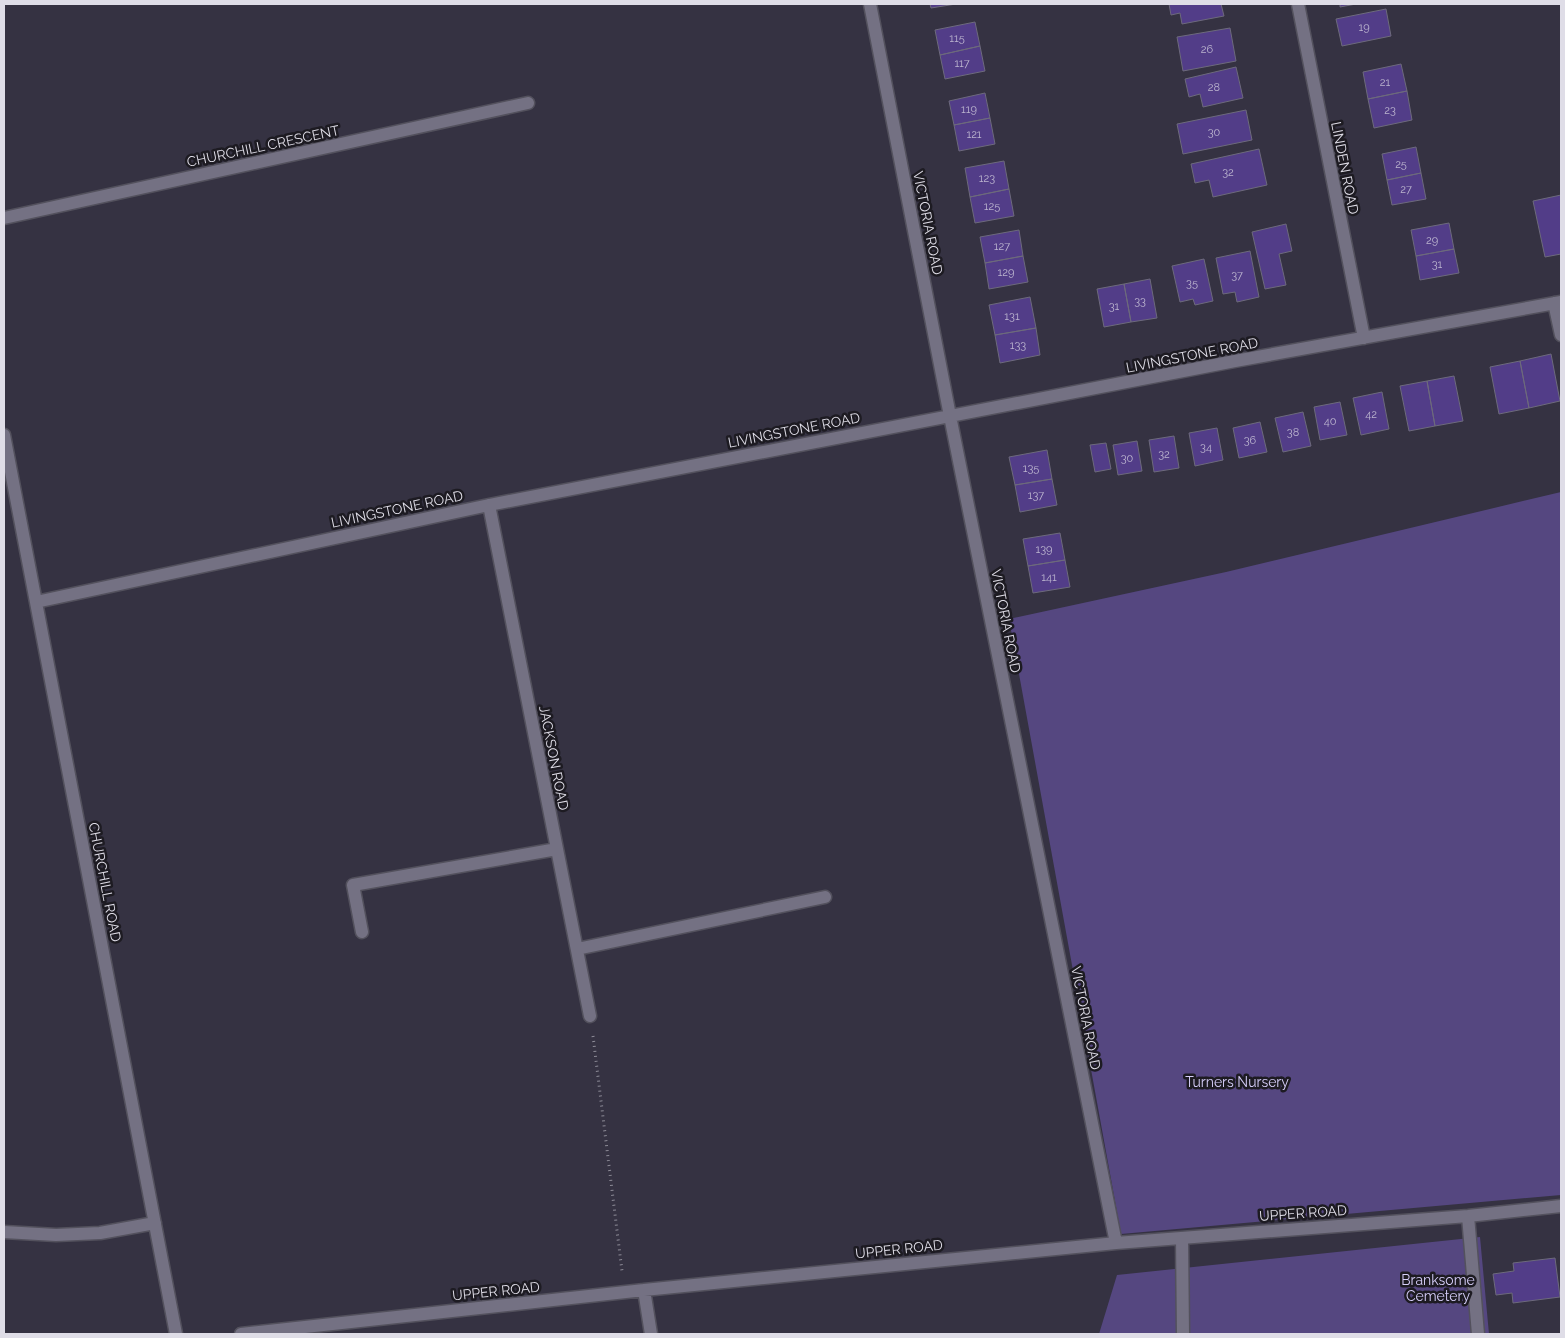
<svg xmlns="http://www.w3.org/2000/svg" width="1565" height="1338" font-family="Raleway,sans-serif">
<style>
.green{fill:#554780}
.building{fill:#523d88;stroke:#6d6a7c}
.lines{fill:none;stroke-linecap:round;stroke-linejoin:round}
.minor-casing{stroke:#53515d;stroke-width:15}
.path{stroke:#8d8b97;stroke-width:3;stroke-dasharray:1 4;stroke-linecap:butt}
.minor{stroke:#747183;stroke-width:12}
.labels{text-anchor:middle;stroke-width:5;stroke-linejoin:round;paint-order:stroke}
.number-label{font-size:11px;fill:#bcb5cf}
.street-label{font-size:14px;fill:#dfdde7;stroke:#1d1b22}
.park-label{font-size:14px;fill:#d6cef9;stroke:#1d1b22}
</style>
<rect width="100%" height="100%" fill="#353242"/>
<!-- green -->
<path class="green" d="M1561,492v703l-440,39 -112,-615 217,-47z
M1480,1237l9,97h-390l18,-59z"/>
<!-- building -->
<path class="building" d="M930,4h26l-25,4z
M1169,4h52l3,12 -42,8 -2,-11 -9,2z
M1340,4h16l-16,3z
M1386,9l5,27 -49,10 -6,-27z
M975,22l5,24 -40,9 -5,-25z
M1230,28l6,33 -53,10 -6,-34z
M980,46l5,25 -40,8 -5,-24z
M1401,64l6,27 -39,8 -5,-27z
M1236,67l7,31 -40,9 -3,-13 -11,3 -4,-18z
M1407,91l5,29 -38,8 -6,-29z
M985,93l5,25 -36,7 -5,-24z
M1246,110l6,30 -69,14 -6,-30z
M990,118l5,26 -36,7 -5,-26z
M1416,147l5,26 -34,7 -5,-26z
M1259,149l8,36 -54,12 -4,-17 -14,3 -4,-19z
M1004,161l5,28 -39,8 -5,-29z
M1421,173l5,26 -34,6 -5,-25z
M1009,189l5,27 -39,7 -5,-26z
M1561,195v59l-16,3 -12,-56z
M1449,223l5,26 -38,7 -5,-26z
M1286,224l6,27 -13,3 7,31 -21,4 -13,-57z
M1019,230l4,26 -38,7 -5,-26z
M1454,249l5,24 -39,7 -4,-24z
M1250,251l9,46 -22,5 -2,-10 -12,2 -7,-36z
M1023,256l5,26 -39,7 -4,-26z
M1204,259l9,42 -18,4 -2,-6 -13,3 -8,-36z
M1150,279l7,39 -26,4 -7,-38z
M1124,284l7,38 -27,5 -7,-38z
M1030,297l6,31 -41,7 -6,-30z
M1036,328l4,27 -40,8 -5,-28z
M1551,354l9,47 -31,7 -9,-47z
M1520,361l9,47 -30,6 -9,-47z
M1454,376l9,45 -28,5 -8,-45z
M1427,381l8,45 -26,5 -9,-45z
M1382,392l7,37 -28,6 -8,-37z
M1340,402l7,33 -27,5 -6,-33z
M1303,412l8,34 -28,6 -8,-34z
M1260,422l7,30 -28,6 -6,-30z
M1217,428l6,32 -28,6 -6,-33z
M1174,436l5,32 -25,4 -5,-32z
M1137,441l5,30 -24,4 -5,-30z
M1106,443l5,26 -16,3 -5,-27z
M1047,450l5,29 -37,6 -6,-28z
M1052,479l5,26 -37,7 -5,-27z
M1060,533l5,27 -37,6 -5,-27z
M1065,560l5,27 -37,6 -5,-27z
M1555,1258l5,39 -47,6 -1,-10 -16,2 -3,-21 21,-3 -1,-8z"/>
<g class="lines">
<defs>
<path id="minor" d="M870,4l80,412 166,827
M1298,4l66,334
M4,218l524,-115
M1554,303l7,32
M4,435l172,899
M489,505l101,511
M36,602l453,-97 746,-144 326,-59
M362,932l-9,-47 204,-36
M577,949l248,-52
M1468,1216l10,118
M4,1232l52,3 44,-2 55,-10
M1182,1238l1,96
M644,1290l7,44
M241,1334l403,-44 472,-47 352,-27 93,-10"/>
</defs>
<!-- minor casing -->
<use href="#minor" class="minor-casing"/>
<!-- path -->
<path class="path" d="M593,1036l29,235"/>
<!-- minor -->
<use href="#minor" class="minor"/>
</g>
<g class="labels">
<!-- number labels -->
<g class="number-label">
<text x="1364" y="31">19</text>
<text x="957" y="42">115</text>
<text x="1207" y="53">26</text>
<text x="962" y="67">117</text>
<text x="1385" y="86">21</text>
<text x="1214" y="91">28</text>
<text x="969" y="113">119</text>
<text x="1390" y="114">23</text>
<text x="1214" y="136">30</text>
<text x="974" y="138">121</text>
<text x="1401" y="168">25</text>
<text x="1228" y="176">32</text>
<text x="987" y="182">123</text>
<text x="1406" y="193">27</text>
<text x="992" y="210">125</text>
<text x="1432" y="244">29</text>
<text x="1002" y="250">127</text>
<text x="1437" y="268">31</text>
<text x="1006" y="276">129</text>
<text x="1237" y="279">37</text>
<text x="1192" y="287">35</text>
<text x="1140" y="305">33</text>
<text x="1114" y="310">31</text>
<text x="1012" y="320">131</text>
<text x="1018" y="349">133</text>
<text x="1371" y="418">42</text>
<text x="1330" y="425">40</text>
<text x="1293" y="436">38</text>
<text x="1250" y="444">36</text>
<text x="1206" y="451">34</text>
<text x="1164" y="458">32</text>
<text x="1127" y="462">30</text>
<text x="1031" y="472">135</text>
<text x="1036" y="499">137</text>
<text x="1044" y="553">139</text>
<text x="1049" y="581">141</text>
</g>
<!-- street labels -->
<g class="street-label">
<text transform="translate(263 146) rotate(-12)" y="5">CHURCHILL CRESCENT</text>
<text transform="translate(1345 168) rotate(79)" y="5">LINDEN ROAD</text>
<text transform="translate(928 223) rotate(79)" y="5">VICTORIA ROAD</text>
<text transform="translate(1192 355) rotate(-11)" y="5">LIVINGSTONE ROAD</text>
<text transform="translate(794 430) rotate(-11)" y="5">LIVINGSTONE ROAD</text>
<text transform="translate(397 509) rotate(-12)" y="5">LIVINGSTONE ROAD</text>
<text transform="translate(1006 621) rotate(79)" y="5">VICTORIA ROAD</text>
<text transform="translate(554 758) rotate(79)" y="5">JACKSON ROAD</text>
<text transform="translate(105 882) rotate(79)" y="5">CHURCHILL ROAD</text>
<text transform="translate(1086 1018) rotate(79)" y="5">VICTORIA ROAD</text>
<text transform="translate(1303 1213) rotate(-4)" y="5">UPPER ROAD</text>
<text transform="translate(899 1249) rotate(-6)" y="5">UPPER ROAD</text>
<text transform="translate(496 1291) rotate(-6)" y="5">UPPER ROAD</text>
</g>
<!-- park labels -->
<g class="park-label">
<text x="1237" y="1087">Turners Nursery</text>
<text x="1438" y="1285">Branksome<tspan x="1438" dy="16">Cemetery</tspan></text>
</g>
</g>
<!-- border -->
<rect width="1565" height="1338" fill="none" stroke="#dfdde7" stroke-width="10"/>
</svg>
